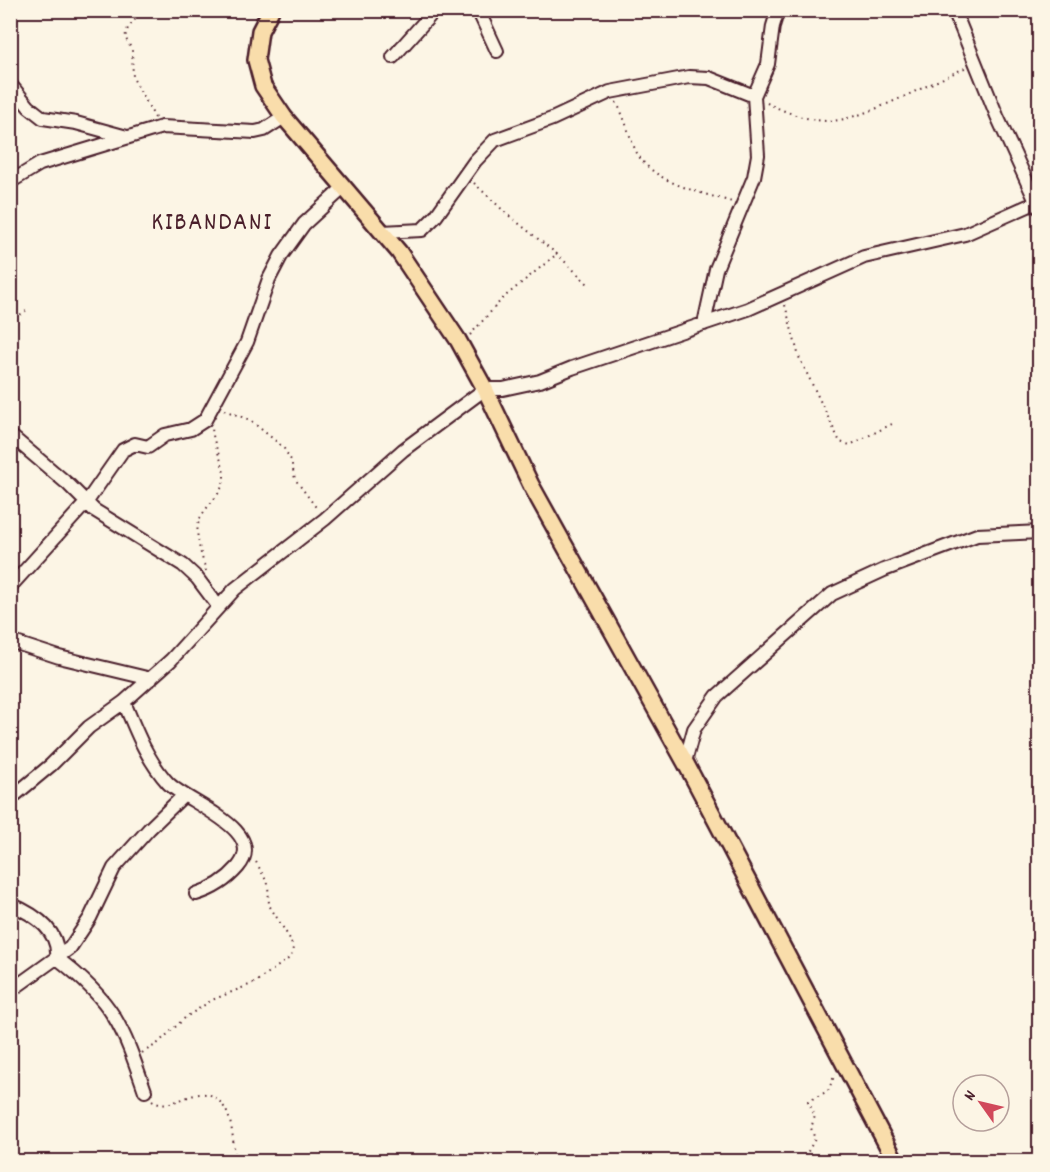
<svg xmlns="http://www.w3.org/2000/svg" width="1050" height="1172" font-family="Dekko,sans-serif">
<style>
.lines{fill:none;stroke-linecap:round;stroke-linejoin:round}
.minor-casing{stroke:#4a1f2b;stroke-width:16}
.major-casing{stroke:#4a1f2b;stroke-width:20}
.path{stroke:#4a1f2b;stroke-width:2;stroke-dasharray:1.5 4.5;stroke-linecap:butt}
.minor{stroke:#fcf5e5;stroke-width:12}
.major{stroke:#f9ddab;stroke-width:15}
.labels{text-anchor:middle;stroke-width:4.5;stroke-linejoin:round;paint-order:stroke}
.quarter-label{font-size:26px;letter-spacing:1.5px;fill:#4a1f2b;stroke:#fcf5e5}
</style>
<rect width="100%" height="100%" fill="#fcf5e5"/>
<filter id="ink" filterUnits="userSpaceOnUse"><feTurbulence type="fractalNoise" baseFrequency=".0167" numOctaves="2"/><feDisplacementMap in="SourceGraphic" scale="12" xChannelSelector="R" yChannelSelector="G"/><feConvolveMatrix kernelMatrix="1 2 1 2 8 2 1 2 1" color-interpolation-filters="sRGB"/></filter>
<g filter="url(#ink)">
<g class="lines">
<defs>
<path id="minor" d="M478,10l19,41
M954,10l43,106 42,92
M393,57l42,-47
M10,84l19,23 14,11 33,5 51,14
M10,182l30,-18 122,-37 93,5 9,-2 20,-13
M382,232l40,-2 14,-14 39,-55 20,-21 57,-21 58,-27 79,-15 20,1 45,18
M704,324l12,-55 38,-92 4,-22 -4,-59 14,-32 5,-38 5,-16
M10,435l59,50 25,25 89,55 14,13 21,28
M10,587l76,-84 37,-53 12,-6 13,3 17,-12 26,-6 14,-9 42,-78 22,-63 12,-23 23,-32 39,-36
M10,641l49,16 92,22
M124,702c12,29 23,58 44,81 19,20 101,47 70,84 -12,14 -25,22 -42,27
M685,762l9,-33 23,-33 115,-102 52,-24 93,-35 63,-3
M10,799l41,-34 38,-38 35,-25 47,-42 64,-71 90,-70 78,-69 82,-61h18l37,-8 32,-13 176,-59 116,-52 101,-23 72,-32
M10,904c24,10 50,26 47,54 57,44 65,67 88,133
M10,991l60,-43 20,-30 24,-50 35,-39 35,-34"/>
<path id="major" d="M271,10l-11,21 -4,29 7,26 21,31 115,135 59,88 27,49 46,96 154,277 211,400"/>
</defs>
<!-- minor casing -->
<use href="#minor" class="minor-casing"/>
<!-- major casing -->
<use href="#major" class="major-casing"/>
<!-- path -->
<path class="path" d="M143,10l-15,18 -3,9 7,13 1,28 22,40
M616,102c9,15 12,31 19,47 15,34 65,43 97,53
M767,103c18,9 41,18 62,18 32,0 106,-40 138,-54
M474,183l33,31 50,40 33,32
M785,305l14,52 41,85 10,3 44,-22
M10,321l16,-10
M470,335l33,-37 54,-44
M224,410l26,10 33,27 8,13 4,19 23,31
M206,571c-4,-15 -12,-35 -7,-50 6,-16 25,-27 25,-44 0,-16 -11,-30 -12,-50
M142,1053l15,-9 29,-27 26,-17 42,-17 37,-26 2,-9 -3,-9 -21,-34 -1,-21 -13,-24
M152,1100c24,15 50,-26 72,7 10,15 8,38 13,55
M381,1162l2,-3
M802,1162l13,-23 -4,-11 4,-12 -7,-15 20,-10 7,-17"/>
<!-- minor -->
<use href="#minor" class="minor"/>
<!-- major -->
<use href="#major" class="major"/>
</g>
</g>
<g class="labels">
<!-- quarter labels -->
<g class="quarter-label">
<text x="212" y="229">KIBANDANI</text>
</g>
</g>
<!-- margin -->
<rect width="1050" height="1172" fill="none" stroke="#fcf5e5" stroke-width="36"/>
<rect x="18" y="18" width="1014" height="1136" fill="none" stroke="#4a1f2b" stroke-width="2" filter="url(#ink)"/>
<!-- north arrow -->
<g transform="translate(981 1103) rotate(304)"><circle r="28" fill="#fcf5e5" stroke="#b59f9b" stroke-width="1.5"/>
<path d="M0-4.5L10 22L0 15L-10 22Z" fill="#d1495b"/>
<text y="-9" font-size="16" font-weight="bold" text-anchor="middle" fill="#4a1f2b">N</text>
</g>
</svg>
